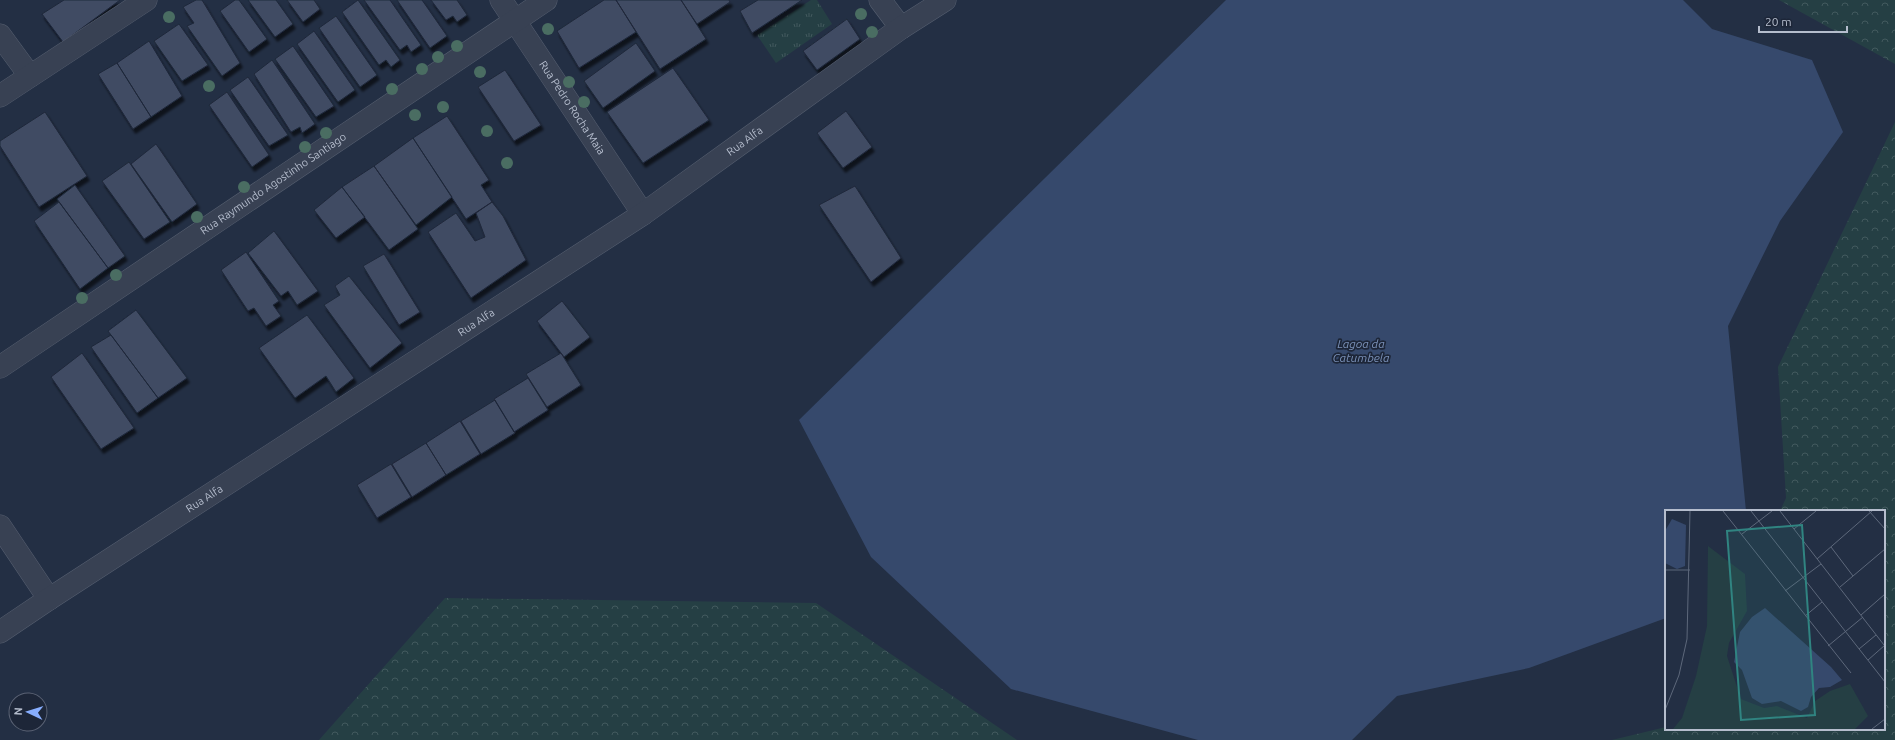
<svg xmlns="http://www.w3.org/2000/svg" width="1895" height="740" font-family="Ubuntu,sans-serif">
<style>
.grass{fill:url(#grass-tufts)}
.forest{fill:url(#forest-crowns)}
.water{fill:#36496c}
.building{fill:#404c64;stroke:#1f283a;filter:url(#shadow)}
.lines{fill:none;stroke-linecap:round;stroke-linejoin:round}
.minor-casing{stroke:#565f70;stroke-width:23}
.minor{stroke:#384153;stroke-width:22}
.tree{fill:#4a6d62}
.labels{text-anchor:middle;stroke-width:3.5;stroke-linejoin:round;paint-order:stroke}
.street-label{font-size:11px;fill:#b5bdcd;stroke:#1d2638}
.water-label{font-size:12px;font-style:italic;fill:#7a90b7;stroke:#1d2638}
.inset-road{fill:none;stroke:#5d687b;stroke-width:1}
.view{fill:#308481;fill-opacity:0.15;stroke:#308481;stroke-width:2}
.inset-edge{fill:none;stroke:#b5bdcd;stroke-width:2}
</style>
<defs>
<pattern id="grass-tufts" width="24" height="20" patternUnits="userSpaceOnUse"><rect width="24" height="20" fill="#253f44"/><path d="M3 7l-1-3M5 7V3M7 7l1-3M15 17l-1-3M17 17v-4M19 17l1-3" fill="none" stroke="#42595e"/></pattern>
<pattern id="forest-crowns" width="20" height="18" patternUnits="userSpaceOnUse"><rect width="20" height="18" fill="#253f44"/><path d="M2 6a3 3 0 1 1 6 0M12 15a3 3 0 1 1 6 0" fill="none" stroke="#42595e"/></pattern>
<filter id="shadow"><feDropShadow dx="2.5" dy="4.5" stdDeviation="1" flood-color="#0009"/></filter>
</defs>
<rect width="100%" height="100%" fill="#232f44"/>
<!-- grass -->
<path class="grass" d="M811,0h6l15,24 -56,39 -19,-28z"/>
<!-- forest -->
<path class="forest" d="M1779,0h116v64z
M1895,122v618h-283l54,-13v2h218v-218h-104l6,-13 -8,-131z
M445,598l371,5 201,137h-698z"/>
<!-- water -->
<path class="water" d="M1226,0h457l29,29 100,31 31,72 -63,89 -52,105 18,185h-80v107l-137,50 -132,28 -45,44h-154l-187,-51 -140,-132 -72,-137z"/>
<!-- building -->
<path class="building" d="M64,0h56l-57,42 -21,-28z
M196,0h6l38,63 -18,13 -35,-50 7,-3 -11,-16z
M235,0h4l28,39 -18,13 -29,-41z
M248,0h28l17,24 -18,13z
M287,0h27l6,9 -17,13z
M358,0l42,60 -9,7 -5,-7 -7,5 -37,-53z
M364,0h26l31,45 -10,7 -4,-7 -7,5z
M397,0h25l25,36 -17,12z
M431,0h26l10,15 -10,7 -4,-6 -7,4z
M604,0h12l20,32 -57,36 -22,-37z
M616,0h65l25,39 -46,30z
M681,0h48l1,2 -33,22z
M758,0h44l-50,33 -12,-22z
M336,16l41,59 -17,12 -41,-59z
M847,19l13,20 -43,31 -14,-19z
M179,24l29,41 -26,16 -28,-40z
M314,31l41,59 -17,12 -41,-58z
M149,41l33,55 -31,21 -34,-54z
M636,43l19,28 -52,37 -19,-27z
M293,46l41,60 -18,11 -41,-58z
M272,60l43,64 -13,9 -2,-6 -9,5 -37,-58z
M117,63l34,54 -18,12 -35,-55z
M673,68l36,52 -66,43 -36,-51z
M505,70l36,55 -27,16 -36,-54z
M248,77l40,58 -19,11 -39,-56z
M227,92l42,63 -17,12 -43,-62z
M846,111l26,36 -29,21 -26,-35z
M45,112l42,64 -48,31 -39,-61v-5z
M447,116l42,64 -8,5 11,17 -26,17 -53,-81z
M413,138l39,59 -36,28 -42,-59z
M156,144l41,60 -25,18 -41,-58z
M129,162l41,60 -26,17 -42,-58z
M374,166l44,63 -29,21 -47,-63z
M75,185l50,71 -17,12 -51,-69z
M855,186l46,72 -30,24 -52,-77z
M342,187l23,30 -29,21 -22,-28z
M59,202l49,66 -28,21 -46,-68z
M492,202l11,14 23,44 -55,38 -43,-66 28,-19 19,28 10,-4 -9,-24z
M274,231l44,60 -21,14 -9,-14 -7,5 -33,-43z
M246,252l33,49 -6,4 8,11 -15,10 -12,-18 -6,3 -27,-41z
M384,254l36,58 -21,13 -36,-59z
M349,276l53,67 -32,25 -46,-63 16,-10 -5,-9z
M562,301l28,36 -26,20 -27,-36z
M136,310l51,68 -29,20 -50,-67z
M307,315l47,63 -18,14 -10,-16 -31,22 -36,-50z
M111,335l47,63 -21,15 -46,-66z
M82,353l52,75 -33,21 -50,-72z
M561,353l20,32 -34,22 -21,-33z
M528,378l20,32 -34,22 -20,-33z
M495,400l20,33 -34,21 -20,-33z
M460,421l20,33 -34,21 -20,-32z
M426,443l20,32 -34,22 -20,-33z
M391,464l20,33 -34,21 -20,-33z"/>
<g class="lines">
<defs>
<g id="minor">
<path id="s1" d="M501,0l142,214"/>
<path d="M880,0l21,28"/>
<path d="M0,35l30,41"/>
<path d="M0,96l146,-96"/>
<path id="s2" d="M0,367l546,-367"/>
<path d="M0,526l49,73"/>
<path id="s3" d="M0,632l49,-33 594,-385 258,-186 44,-28"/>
</g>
</defs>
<!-- minor casing -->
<use href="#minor" class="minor-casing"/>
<!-- minor -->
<use href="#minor" class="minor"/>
</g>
<!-- trees -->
<g class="tree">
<circle cx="861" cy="14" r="6"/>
<circle cx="169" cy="17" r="6"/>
<circle cx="548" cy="29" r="6"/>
<circle cx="872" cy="32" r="6"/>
<circle cx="457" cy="46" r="6"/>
<circle cx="438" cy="57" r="6"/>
<circle cx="422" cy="69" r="6"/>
<circle cx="480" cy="72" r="6"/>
<circle cx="569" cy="82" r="6"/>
<circle cx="209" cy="86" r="6"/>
<circle cx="392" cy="89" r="6"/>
<circle cx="584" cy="102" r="6"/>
<circle cx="443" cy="107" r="6"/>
<circle cx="415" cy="115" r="6"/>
<circle cx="487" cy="131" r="6"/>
<circle cx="326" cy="133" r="6"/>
<circle cx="305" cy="147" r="6"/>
<circle cx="507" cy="163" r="6"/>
<circle cx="244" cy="187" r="6"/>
<circle cx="197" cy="217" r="6"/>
<circle cx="116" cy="275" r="6"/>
<circle cx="82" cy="298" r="6"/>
</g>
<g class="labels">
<!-- street labels -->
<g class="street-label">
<text dy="4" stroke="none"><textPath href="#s1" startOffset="129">Rua Pedro Rocha Maia</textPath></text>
<text dy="4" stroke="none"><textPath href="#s3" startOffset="892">Rua Alfa</textPath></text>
<text dy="4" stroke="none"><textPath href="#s2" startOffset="329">Rua Raymundo Agostinho Santiago</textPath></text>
<text dy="4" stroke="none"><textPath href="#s3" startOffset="568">Rua Alfa</textPath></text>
<text dy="4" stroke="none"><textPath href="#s3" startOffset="244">Rua Alfa</textPath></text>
</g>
<!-- water labels -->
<g class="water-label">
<text x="1361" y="348">Lagoa da<tspan x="1361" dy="14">Catumbela</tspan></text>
</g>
</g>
<!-- overview -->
<g transform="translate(1665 510)">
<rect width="220" height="220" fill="#232f44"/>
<path d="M43,36l37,28 2,37 -18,32 -2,13 14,43 23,9 13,-2 30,12 8,-17 15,-10 20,-7 18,32 -13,13h-182l9,-11 14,-42 11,-50z" fill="#253f44"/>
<path d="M7,9l14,6 -1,41 -8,3 -12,-6v-32zM100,98l66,59 11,13 -12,7 -11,1 -8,9 -3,10 -7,4 -20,-10 -19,3 -10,-6 -10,-28 -8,-8 6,-30 12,-15z" fill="#36496c"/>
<path class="inset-road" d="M58,1l128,162M86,1l134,171M115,1l104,134M204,1l16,18M129,19l22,-18M77,24l30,-23M166,37l22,29M152,49l55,-48M0,60h25M175,77l45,-38M120,81l36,-27M196,105l24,-21M140,106l17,-14M163,136l35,-29M194,139l17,-14M203,150l17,-15M0,200l14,-35 8,-36 3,-128M207,219l13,-10"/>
<path class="view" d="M137,15l13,190 -74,5 -14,-189z"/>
<rect width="220" height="220" class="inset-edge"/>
</g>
<!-- north arrow -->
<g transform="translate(28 712) rotate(274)"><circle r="19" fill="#1d2638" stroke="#5a6274"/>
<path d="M0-3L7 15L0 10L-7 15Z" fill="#88aeff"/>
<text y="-6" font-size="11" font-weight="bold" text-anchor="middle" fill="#b5bdcd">N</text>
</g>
<!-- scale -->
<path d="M1759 26v6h88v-6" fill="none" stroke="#b5bdcd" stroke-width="2"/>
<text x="1765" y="26" font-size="12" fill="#b5bdcd" stroke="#1d2638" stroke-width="3" paint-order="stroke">20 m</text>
</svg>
